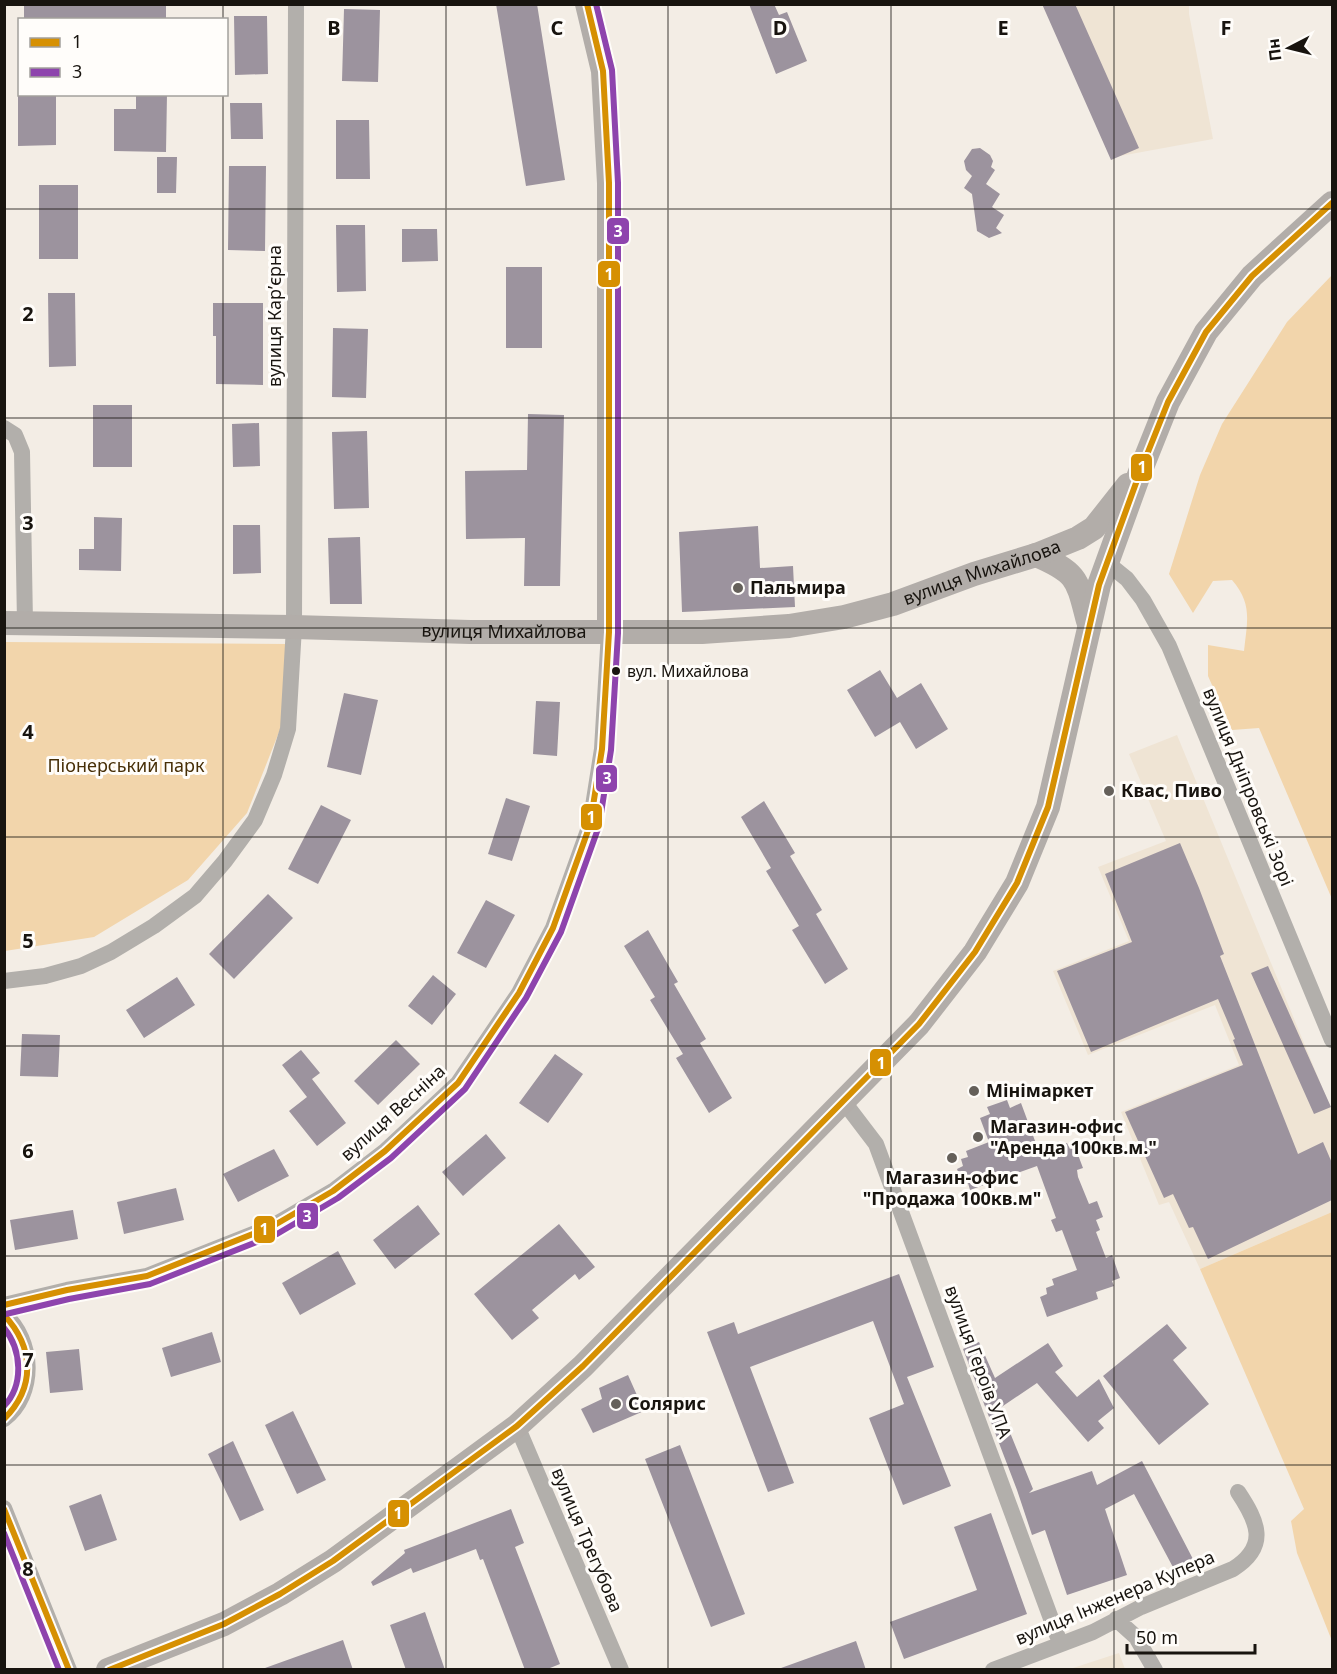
<svg xmlns="http://www.w3.org/2000/svg" width="1337" height="1674" font-family="'Noto Sans',sans-serif">
<style>
.built{fill:#efe4d4}
.green{fill:#f2d5ab}
.building{fill:#9c939e}
.lines{fill:none;stroke-linecap:round;stroke-linejoin:round}
.street{stroke:#b2afab;stroke-width:16}
.secondary{stroke:#b2ada9;stroke-width:24}
.bus-1-casing{stroke:#fffdfa;stroke-width:10}
.bus-2-casing{stroke:#fffdfa;stroke-width:10}
.bus-1{stroke:#d69002;stroke-width:6}
.bus-2{stroke:#8e44ad;stroke-width:6}
.grid{fill:none;stroke:#18140f;stroke-width:1.5;stroke-opacity:0.55}
.poi-dot{fill:#65605a;stroke:#fffdfa;stroke-width:2}
.bus-dot{fill:#18140f;stroke:#fffdfa;stroke-width:2}
.labels{text-anchor:middle;stroke-width:6;stroke-linejoin:round;paint-order:stroke}
.bus-label{font-size:16px;fill:#18140f;stroke:#fffdfa;text-anchor:start}
.street-label{font-size:18px;fill:#18140f;stroke:#fffdfa}
.poi-label{font-size:18px;font-weight:bold;fill:#18140f;stroke:#fffdfa;text-anchor:start}
.park-label{font-size:18px;fill:#472f07;stroke:#fffdfa}
.grid-label{font-size:20px;text-anchor:middle;font-weight:bold;fill:#18140f;stroke:#fffdfa;stroke-width:6;stroke-linejoin:round;paint-order:stroke}
.line-badge{stroke:#fffdfa;stroke-width:2}
.badge-label{font-size:16px;text-anchor:middle;font-weight:bold;fill:#fff}
</style>
<rect width="100%" height="100%" fill="#f3ede5"/>
<!-- built -->
<path class="built" d="M1057,5h132v9l24,125 -93,17z
M1177,735l155,376v101l-132,57 -31,-67 -10,3 -38,-93 118,-47 -24,-60 -127,50 -35,-84 76,-30 -31,-74 68,-26 -37,-87z
M1119,1653l6,16h-55z"/>
<!-- green -->
<path class="green" d="M1332,275v624l-73,-171 -27,2 -24,-54v-31l36,6c3,-29 9,-47 -12,-71l-19,1 -20,32 -24,-39 31,-99 22,-51 65,-102z
M5,642l283,2 -5,78 -36,91 -59,67 -94,57 -89,14z
M1332,1212v429l-35,-88 -6,-32 13,-12 -104,-240z"/>
<!-- building -->
<path class="building" d="M24,4h142v16h-142z
M496,4h41l28,176 -39,6z
M749,4h25l5,11 8,-3 20,49 -31,13z
M1042,4h33l64,144 -28,12z
M344,9l36,1 -2,72 -36,-1z
M234,16h33l1,58 -33,1z
M56,94v51l-38,1v-51z
M136,94h31l-1,58 -52,-1v-42h22z
M230,103h32l1,36h-32z
M336,120h33l1,59h-34z
M980,148l10,7 3,6 -2,6 4,3 -9,14 14,10 -8,13 12,8 -8,13 6,5 -13,5 -12,-7 -5,-37 -8,-6 8,-12 -6,-6 -2,-9 8,-12z
M157,157h20l-1,36h-19z
M229,166h37l-1,85 -37,-1z
M39,185h39v74h-39z
M336,225h29l1,66 -29,1z
M402,229h35l1,32 -36,1z
M506,267h36v81h-36z
M48,293h27l1,73 -27,1z
M213,303h50v82l-47,-1v-48h-3z
M333,328l35,1 -2,69 -34,-1z
M93,405h39v62h-39z
M528,414l36,1 -4,171h-36l1,-48 -59,1 -1,-68 62,-1z
M259,423l1,43 -27,1 -1,-43z
M367,431l2,77 -35,1 -2,-77z
M94,517l28,1 -1,53 -42,-1v-21h15z
M233,525h27l1,48 -28,1z
M758,526l2,42 33,-2 2,41 -113,5 -3,-80z
M360,537l2,67h-32l-2,-66z
M880,670l17,28 24,-15 27,46 -32,20 -16,-27 -25,15 -28,-47z
M344,693l34,7 -17,75 -34,-8z
M536,701l24,1 -3,54 -24,-2z
M506,798l24,8 -18,55 -24,-7z
M764,801l31,52 -5,3 32,54 -6,4 32,55 -23,15 -33,-54 7,-4 -33,-55 5,-3 -30,-51z
M321,805l30,15 -33,64 -30,-15z
M1180,843l19,45 25,66 -4,2 78,198 25,-12 9,21v37l-124,59 -15,-32 -4,1 -16,-34 -9,4 -39,-86 118,-47 -10,-25 2,-1 -17,-40 -127,53 -34,-81 75,-29 -27,-68z
M268,894l25,24 -59,61 -25,-25z
M486,900l29,15 -29,53 -29,-15z
M648,930l30,52 -4,2 32,55 -6,4 32,55 -23,15 -33,-55 7,-4 -33,-54 5,-3 -31,-51z
M1268,966l63,141 -17,7 -63,-141z
M433,975l23,19 -24,31 -24,-19z
M177,977l18,28 -51,33 -18,-28z
M22,1034l38,1 -2,42 -38,-1z
M396,1040l24,24 -42,41 -24,-24z
M301,1050l19,23 -8,6 34,44 -29,23 -28,-35 18,-14 -25,-32z
M555,1054l28,20 -35,49 -29,-20z
M1007,1100l3,8 11,-5 17,46 21,-8 1,4 7,-2 3,6 5,-2 8,21 -6,2 1,7 11,27 8,-3 6,16 -7,3 4,10 -4,2 10,26 6,-3 8,23 -8,3 2,5 -18,6 2,7 -51,18 -7,-20 7,-3 -1,-6 8,-3 -2,-6 25,-9 -15,-40 -6,2 -5,-12 5,-2 -19,-52 -67,24 -2,-7 -5,2 -6,-16 6,-3 -2,-7 7,-2 -2,-6 23,-9 -9,-24 10,-4 -3,-7z
M486,1134l20,24 -43,38 -21,-24z
M274,1149l15,27 -51,26 -15,-28z
M176,1188l8,32 -60,14 -7,-32z
M418,1205l22,29 -45,35 -22,-29z
M73,1210l5,29 -63,11 -5,-30z
M559,1224l36,43 -16,13 -4,-6 -43,36 7,8 -27,22 -38,-46z
M338,1251l18,33 -56,31 -18,-32z
M899,1274l35,93 -27,10 44,109 -48,19 -34,-87 35,-14 -31,-83 -123,46 44,116 -26,9 -61,-160 27,-10 4,12z
M1167,1324l20,24 -14,12 36,44 -50,41 -56,-69z
M212,1332l9,30 -50,15 -9,-29z
M979,1342l16,36 53,-35 15,23 -8,6 22,25 22,-18 15,29 -16,13 6,7 -16,14 -51,-59 -37,25 33,81 -4,4 63,-22 5,14 45,-24 52,100 -19,10 -41,-77 -29,15 22,66 -60,20 -22,-65 -13,5 -15,-45 -54,-141z
M79,1349l4,41 -33,3 -4,-41z
M628,1375l16,36 -51,22 -12,-24 21,-10 -3,-11z
M293,1411l33,69 -29,14 -32,-69z
M233,1441l31,69 -24,11 -32,-67z
M680,1445l65,169 -34,13 -66,-168z
M101,1494l16,46 -32,11 -16,-45z
M511,1509l13,34 -9,4 45,117 -15,6h-20l-42,-111 -3,1 -4,-11 -63,24 -2,-5 -38,18 -2,-4 34,-29 -1,-3z
M991,1513l36,101 -123,45 -14,-37 87,-32 -23,-63z
M425,1612l20,58h-39l-16,-45z
M343,1640l10,30h-87l-1,-2z
M856,1641l10,29h-85v-2z"/>
<g class="lines">
<!-- street -->
<path class="street" d="M4,428l11,7 7,17 3,171
M1106,562l21,17 16,21 26,46 163,394
M4,981l41,-5 36,-10 30,-14 43,-26 41,-30 30,-35 30,-41 19,-45 14,-46 6,-102 2,-623
M844,1102l32,42 184,499
M4,1305l63,-15 80,-14 126,-50 60,-35 52,-40 73,-68 61,-90 34,-65 37,-103 12,-76 7,-117
M4,1314c30,26 33,80 0,105
M517,1426l104,244
M4,1508l65,162
M1116,1619l20,18 19,33
M993,1670l100,-38 48,-25 92,-38c36,-23 25,-47 5,-77"/>
<!-- secondary -->
<g class="secondary">
<path d="M587,4l16,67 6,112v449"/>
<path d="M1036,555c42,18 41,24 52,66"/>
<path id="s1" d="M4,623l290,4 176,5h232l87,-6 55,-9 49,-13 81,-30 62,-19 42,-17 16,-10 34,-43"/>
<path d="M108,1670l116,-46 56,-30 53,-33 184,-135 66,-60 336,-342 56,-72 42,-69 31,-76 51,-222 41,-113 28,-70 38,-70 46,-56 80,-73"/>
</g>
<defs>
<path id="bus-1" d="M4,1305l63,-15 80,-14 126,-50 60,-35 52,-40 73,-68 61,-90 34,-65 37,-103 12,-76 7,-117v-449l-6,-112 -16,-67
M4,1315c30,32 32,72 0,104
M4,1509l65,161
M109,1670l115,-46 56,-30 53,-33 184,-135 66,-60 336,-342 56,-72 42,-69 31,-76 51,-222 41,-113 28,-70 38,-70 46,-56 80,-73"/>
<path id="bus-2" d="M6,1314l63,-15 81,-15 127,-50 61,-36 53,-40 74,-69 61,-91 35,-66 38,-106 12,-76 7,-117v-450l-6,-113 -16,-66
M4,1328c18,22 20,57 0,78
M4,1533l55,137"/>
</defs>
<!-- bus-1 casing -->
<use href="#bus-1" class="bus-1-casing"/>
<!-- bus-2 casing -->
<use href="#bus-2" class="bus-2-casing"/>
<!-- bus-1 -->
<use href="#bus-1" class="bus-1"/>
<!-- bus-2 -->
<use href="#bus-2" class="bus-2"/>
</g>
<!-- grid -->
<path class="grid" d="M223,4v16M446,4v1666M668,4v1666M891,4v1666M1114,4v1666M223,94v1576M4,209h1328M4,418h1328M4,628h1328M4,837h1328M4,1046h1328M4,1256h1328M4,1465h1328"/>
<!-- markers -->
<g class="poi-dot">
<circle cx="738" cy="588" r="6"/>
<circle cx="1109" cy="791" r="6"/>
<circle cx="974" cy="1091" r="6"/>
<circle cx="978" cy="1137" r="6"/>
<circle cx="952" cy="1158" r="6"/>
<circle cx="616" cy="1404" r="6"/>
</g>
<circle class="bus-dot" cx="616" cy="671" r="5"/>
<g class="labels">
<!-- bus labels -->
<g class="bus-label">
<text x="627" y="677">вул. Михайлова</text>
</g>
<!-- street labels -->
<g class="street-label">
<text transform="translate(275 316) rotate(-90)" y="6">вулиця Кар’єрна</text>
<text dy="6" stroke="none"><textPath href="#s1" startOffset="986">вулиця Михайлова</textPath></text>
<text dy="6" stroke="none"><textPath href="#s1" startOffset="500">вулиця Михайлова</textPath></text>
<text transform="translate(1248 787) rotate(68)" y="6">вулиця Дніпровські Зорі</text>
<text transform="translate(393 1113) rotate(-42)" y="6">вулиця Весніна</text>
<text transform="translate(978 1362) rotate(70)" y="6">вулиця Героїв УПА</text>
<text transform="translate(587 1540) rotate(67)" y="6">вулиця Трегубова</text>
<text transform="translate(1115 1598) rotate(-23)" y="6">вулиця Інженера Купера</text>
</g>
<!-- poi labels -->
<g class="poi-label">
<text x="750" y="594">Пальмира</text>
<text x="1121" y="797">Квас, Пиво</text>
<text x="986" y="1097">Мінімаркет</text>
<text x="990" y="1133">Магазин-офис<tspan x="990" dy="21">"Аренда 100кв.м."</tspan></text>
<text x="952" y="1184" text-anchor="middle">Магазин-офис<tspan x="952" dy="21">"Продажа 100кв.м"</tspan></text>
<text x="628" y="1410">Солярис</text>
</g>
<!-- park labels -->
<g class="park-label">
<text x="126" y="772">Піонерський парк</text>
</g>
</g>
<g class="grid-label">
<text x="334" y="35">B</text>
<text x="557" y="35">C</text>
<text x="780" y="35">D</text>
<text x="1003" y="35">E</text>
<text x="1226" y="35">F</text>
<text x="28" y="321">2</text>
<text x="28" y="530">3</text>
<text x="28" y="739">4</text>
<text x="28" y="948">5</text>
<text x="28" y="1158">6</text>
<text x="28" y="1367">7</text>
<text x="28" y="1576">8</text>
</g>
<g class="line-badge">
<rect x="606" y="217" width="24" height="28" rx="6" fill="#8e44ad"/>
<rect x="597" y="260" width="24" height="28" rx="6" fill="#d69002"/>
<rect x="1130" y="453" width="23" height="29" rx="6" fill="#d69002"/>
<rect x="595" y="764" width="23" height="29" rx="6" fill="#8e44ad"/>
<rect x="580" y="803" width="23" height="28" rx="6" fill="#d69002"/>
<rect x="869" y="1048" width="23" height="29" rx="6" fill="#d69002"/>
<rect x="296" y="1202" width="23" height="28" rx="6" fill="#8e44ad"/>
<rect x="253" y="1215" width="23" height="29" rx="6" fill="#d69002"/>
<rect x="387" y="1499" width="23" height="29" rx="6" fill="#d69002"/>
</g>
<g class="badge-label">
<text x="618" y="237">3</text>
<text x="609" y="280">1</text>
<text x="1142" y="473">1</text>
<text x="607" y="784">3</text>
<text x="591" y="823">1</text>
<text x="881" y="1069">1</text>
<text x="307" y="1222">3</text>
<text x="264" y="1235">1</text>
<text x="398" y="1519">1</text>
</g>
<!-- border -->
<rect width="1337" height="1674" fill="none" stroke="#18140f" stroke-width="12"/>
<!-- legend -->
<rect x="18" y="18" width="210" height="78" fill="#fffdfa" stroke="#a3a09c" stroke-width="1.5"/>
<rect x="30" y="38" width="30" height="9" fill="#d69002" stroke="#a3a09c" stroke-width="1.5"/>
<text x="72" y="48" font-size="18" fill="#18140f">1</text>
<rect x="30" y="68" width="30" height="9" fill="#8e44ad" stroke="#a3a09c" stroke-width="1.5"/>
<text x="72" y="78" font-size="18" fill="#18140f">3</text>
<!-- north arrow -->
<g transform="translate(1289 48) rotate(263)" stroke="#fffdfa" stroke-width="4.5" paint-order="stroke">
<path d="M0-4.5L10 22L0 15L-10 22Z" fill="#18140f"/>
<text y="-9" font-size="16" font-weight="bold" text-anchor="middle" fill="#18140f">Пн</text>
</g>
<!-- scale -->
<path d="M1127 1644v9h128v-9" fill="none" stroke="#18140f" stroke-width="3"/>
<text x="1136" y="1644" font-size="18" fill="#18140f" stroke="#fffdfa" stroke-width="4.5" paint-order="stroke">50 m</text>
</svg>
